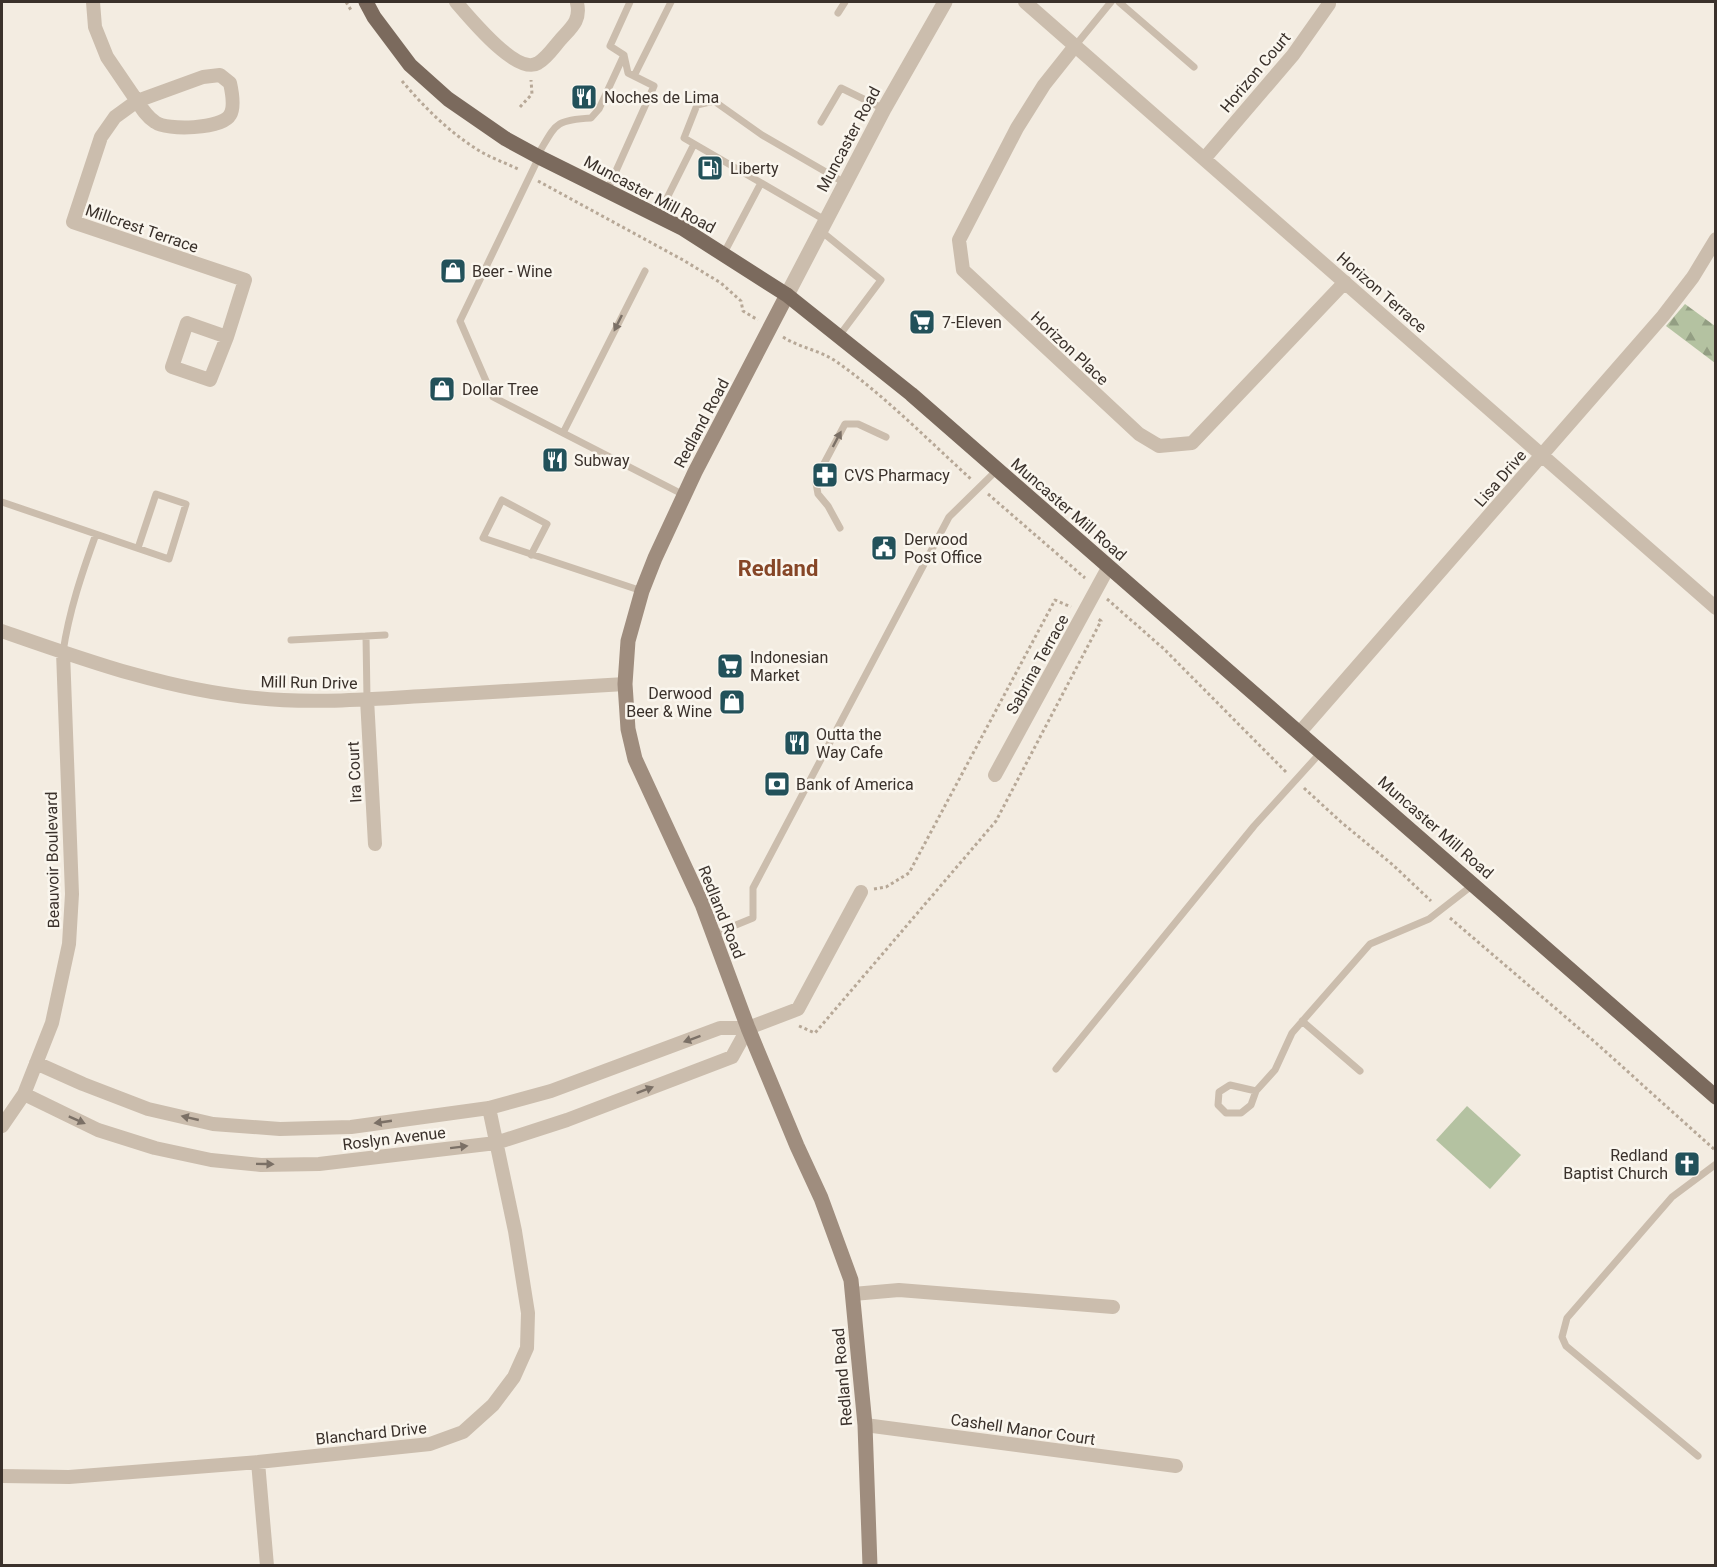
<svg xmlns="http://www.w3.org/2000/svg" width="1717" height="1567" font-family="Roboto,sans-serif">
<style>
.grass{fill:#b4c2a1}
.forest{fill:url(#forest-firs)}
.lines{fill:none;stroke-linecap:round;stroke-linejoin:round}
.path{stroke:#b7a897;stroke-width:3;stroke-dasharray:3 3;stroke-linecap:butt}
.service{stroke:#cbbdad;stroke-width:7}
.minor{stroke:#cbbdad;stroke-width:14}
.tertiary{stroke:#cbbdad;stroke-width:15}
.secondary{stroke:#9f8d7e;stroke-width:15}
.primary{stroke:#7b6a5d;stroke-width:15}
.oneway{fill:#7b7066}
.labels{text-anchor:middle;stroke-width:5;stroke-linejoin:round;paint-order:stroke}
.street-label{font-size:16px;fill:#3a312b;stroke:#faf6ee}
.poi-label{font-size:16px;fill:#3a312b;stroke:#faf6ee;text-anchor:start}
.district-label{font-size:22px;font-weight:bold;fill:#864627;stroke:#faf6ee}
</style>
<defs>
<pattern id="forest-firs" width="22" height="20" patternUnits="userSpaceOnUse" patternTransform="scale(1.5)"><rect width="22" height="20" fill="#b4c2a1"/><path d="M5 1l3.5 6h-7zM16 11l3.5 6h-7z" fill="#939e83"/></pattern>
</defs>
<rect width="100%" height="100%" fill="#f3ece1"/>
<!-- grass -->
<path class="grass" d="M1467,1106l54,49 -31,34 -54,-49z"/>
<!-- forest -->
<path class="forest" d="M1685,304l30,22v37l-49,-37z"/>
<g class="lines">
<!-- path -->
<path class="path" d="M346,2l5,8
M402,81c22,26 47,51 76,69 13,8 28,13 42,20
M520,107l12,-13 -1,-14
M538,181l145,79 38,23 20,18 2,10 15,9
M783,337c17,11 37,13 54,25 48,34 91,78 135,118
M988,494l97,84
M1107,599l57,50 124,125
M1304,788l37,34 52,43 38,36
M874,889l12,-2 23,-14 146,-273 16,7
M1450,918l146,125 120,108
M799,1026l16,7 181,-212 105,-200 -4,-3"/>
<!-- service -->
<path class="service" d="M1119,2l75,65
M838,13l7,-11
M1075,46l36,-44
M634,76l37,-74
M821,122l20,-34 43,21
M537,156c19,-31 16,-36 54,-38l8,-9 25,-54 -14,-9 20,-44
M539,157l-79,164 33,76 191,98
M607,191l47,-105 -26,-13 -4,-18
M658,216l36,-72
M825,220l-141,-82 13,-33 17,-4 48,34 83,48
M821,231l60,49 -42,56
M723,255l38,-72
M563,433l82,-162
M2,502l167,57 17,-55 -30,-10 -18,54
M840,528l-12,-22 -10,-12 -2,-11 3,-10 26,-49h13l28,13
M531,555l16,-31 -45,-24 -19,38 159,53
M366,636l1,63
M291,640l94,-5
M63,652c6,-41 19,-79 33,-118
M714,934l39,-16v-30l196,-371 48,-47
M1302,1021l58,50
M1056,1069l198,-243 68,-75
M1256,1091l-26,-6 -11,7 -1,13 8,8h15l10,-8 5,-14 19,-21 17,-37 78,-89 59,-25 45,-35
M1698,1456l-132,-110 -4,-9 5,-19 105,-121 44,-33"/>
<!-- minor -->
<path class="minor" d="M93,2l2,25 12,30 30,44 -22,16 -14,20 -28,85 172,58 -18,57 -17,43 -38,-13 15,-44 40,14
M456,2c13,15 61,74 82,61 9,-5 16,-16 23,-24 11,-12 20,-19 16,-36
M1025,2l691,606
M1075,46l-31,39 -27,43 -58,112 4,30 176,164 20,12 33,-3 153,-161
M220,75l10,8c2,9 5,24 0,32 -8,14 -63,16 -75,7 -8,-5 -13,-13 -18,-21l66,-24z
M1204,159l89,-104 36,-51
M2,631c83,29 166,59 254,67 56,6 113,1 168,-2 67,-4 134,-8 201,-12
M367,699l8,145
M1300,732l363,-416 30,-39 23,-38
M995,775l113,-207
M36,1063l47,21 65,25 65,15 67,5 71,-2 138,-19 62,-17 169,-63h28l50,-19 63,-117
M24,1094l74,36 57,18 56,12 50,5 58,-1 177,-21 71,-23 165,-63 16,-29
M2,1126l22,-32 28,-71 17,-79 3,-50 -9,-242
M853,1294l46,-4 214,17
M865,1425l311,41
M258,1462l9,104
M2,1476l67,1 189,-15 172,-18 33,-12 30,-27 21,-28 13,-29 1,-35 -13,-82 -26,-123"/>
<!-- tertiary -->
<path class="tertiary" d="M787,295l97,-186 61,-107"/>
<!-- secondary -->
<path class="secondary" d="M787,295l-92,177 -40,86 -13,33 -14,50 -3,43 3,45 7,30 67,145 46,124 49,118 24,52 30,82 14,145 5,141"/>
<!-- primary -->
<path class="primary" d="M366,2l8,15 36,48 38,34 58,40 33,18 143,71 105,67 124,99 805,703"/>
</g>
<!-- one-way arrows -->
<defs><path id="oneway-solid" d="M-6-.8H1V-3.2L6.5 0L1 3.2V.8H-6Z" transform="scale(1.5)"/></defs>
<g class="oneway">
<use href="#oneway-solid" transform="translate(618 323) rotate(116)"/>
<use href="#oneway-solid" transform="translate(837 439) rotate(-62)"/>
<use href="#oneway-solid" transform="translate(692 1039) rotate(160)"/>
<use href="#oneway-solid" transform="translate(645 1090) rotate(-21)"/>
<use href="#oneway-solid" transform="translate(190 1118) rotate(-167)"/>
<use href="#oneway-solid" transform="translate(77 1120) rotate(24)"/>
<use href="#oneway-solid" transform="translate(383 1122) rotate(172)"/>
<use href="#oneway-solid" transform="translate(459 1147) rotate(-7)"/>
<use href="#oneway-solid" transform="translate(265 1164) rotate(1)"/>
</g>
<!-- icons -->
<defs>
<symbol id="restaurant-square" viewBox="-11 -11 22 22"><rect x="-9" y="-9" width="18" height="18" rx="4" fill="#22515a" stroke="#faf6ee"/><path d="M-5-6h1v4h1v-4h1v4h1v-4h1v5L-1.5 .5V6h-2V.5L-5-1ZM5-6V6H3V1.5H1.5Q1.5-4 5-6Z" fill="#fff"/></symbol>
<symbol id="fuel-square" viewBox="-11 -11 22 22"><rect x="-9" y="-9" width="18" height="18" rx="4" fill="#22515a" stroke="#faf6ee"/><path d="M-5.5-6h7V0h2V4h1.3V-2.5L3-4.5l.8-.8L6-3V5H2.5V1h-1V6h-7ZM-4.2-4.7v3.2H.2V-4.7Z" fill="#fff"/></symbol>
<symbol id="shop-square" viewBox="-11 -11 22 22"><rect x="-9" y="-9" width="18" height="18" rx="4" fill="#22515a" stroke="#faf6ee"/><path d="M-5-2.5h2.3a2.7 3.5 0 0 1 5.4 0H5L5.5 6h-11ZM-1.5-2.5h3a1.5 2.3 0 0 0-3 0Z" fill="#fff"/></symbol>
<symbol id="supermarket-square" viewBox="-11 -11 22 22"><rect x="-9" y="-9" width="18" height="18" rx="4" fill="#22515a" stroke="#faf6ee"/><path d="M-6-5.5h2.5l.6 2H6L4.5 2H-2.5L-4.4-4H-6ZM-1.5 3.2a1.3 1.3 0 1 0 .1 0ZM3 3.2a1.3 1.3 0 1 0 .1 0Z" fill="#fff"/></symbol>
<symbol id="pharmacy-square" viewBox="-11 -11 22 22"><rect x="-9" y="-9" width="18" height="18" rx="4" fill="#22515a" stroke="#faf6ee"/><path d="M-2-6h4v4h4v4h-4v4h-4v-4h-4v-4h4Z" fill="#fff"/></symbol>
<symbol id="civic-square" viewBox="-11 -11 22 22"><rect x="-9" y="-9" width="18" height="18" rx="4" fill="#22515a" stroke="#faf6ee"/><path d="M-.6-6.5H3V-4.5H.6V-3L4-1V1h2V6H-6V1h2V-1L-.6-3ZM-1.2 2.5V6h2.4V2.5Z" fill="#fff"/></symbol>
<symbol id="bank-square" viewBox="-11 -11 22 22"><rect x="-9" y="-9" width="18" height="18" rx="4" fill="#22515a" stroke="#faf6ee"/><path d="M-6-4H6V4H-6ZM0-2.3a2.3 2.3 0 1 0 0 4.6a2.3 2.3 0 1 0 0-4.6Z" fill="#fff"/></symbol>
<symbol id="church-square" viewBox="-11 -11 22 22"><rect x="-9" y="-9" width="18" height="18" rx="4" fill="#22515a" stroke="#faf6ee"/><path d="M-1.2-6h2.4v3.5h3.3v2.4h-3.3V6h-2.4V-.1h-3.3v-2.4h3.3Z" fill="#fff"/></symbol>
</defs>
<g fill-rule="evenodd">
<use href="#restaurant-square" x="569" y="82" width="30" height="30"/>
<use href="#fuel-square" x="695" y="153" width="30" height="30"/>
<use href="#shop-square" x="438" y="256" width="30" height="30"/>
<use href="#supermarket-square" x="907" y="307" width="30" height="30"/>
<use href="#shop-square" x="427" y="374" width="30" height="30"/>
<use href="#restaurant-square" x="540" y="445" width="30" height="30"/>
<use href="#pharmacy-square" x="810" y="460" width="30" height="30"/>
<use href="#civic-square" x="869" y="533" width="30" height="30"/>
<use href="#supermarket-square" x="715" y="651" width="30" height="30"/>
<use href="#shop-square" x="717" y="687" width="30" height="30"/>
<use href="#restaurant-square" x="782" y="728" width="30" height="30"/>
<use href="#bank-square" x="762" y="769" width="30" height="30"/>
<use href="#church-square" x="1672" y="1149" width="30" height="30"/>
</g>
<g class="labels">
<!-- street labels -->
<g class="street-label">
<text transform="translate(1255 72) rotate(-50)" y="6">Horizon Court</text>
<text transform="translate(848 139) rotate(-62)" y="6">Muncaster Road</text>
<text transform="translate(650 194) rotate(28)" y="6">Muncaster Mill Road</text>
<text transform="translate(142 228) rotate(19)" y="6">Millcrest Terrace</text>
<text transform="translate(1382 292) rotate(41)" y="6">Horizon Terrace</text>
<text transform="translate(1070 348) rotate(43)" y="6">Horizon Place</text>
<text transform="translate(701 423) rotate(-62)" y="6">Redland Road</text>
<text transform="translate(1500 478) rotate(-49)" y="6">Lisa Drive</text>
<text transform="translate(1069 509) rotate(41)" y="6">Muncaster Mill Road</text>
<text transform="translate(1037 664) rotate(-61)" y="6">Sabrina Terrace</text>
<text transform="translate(309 682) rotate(1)" y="6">Mill Run Drive</text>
<text transform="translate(354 772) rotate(-93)" y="6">Ira Court</text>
<text transform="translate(1436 827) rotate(41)" y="6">Muncaster Mill Road</text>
<text transform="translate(52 860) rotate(-91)" y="6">Beauvoir Boulevard</text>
<text transform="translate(722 912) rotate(68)" y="6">Redland Road</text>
<text transform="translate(394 1138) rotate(-7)" y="6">Roslyn Avenue</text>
<text transform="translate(842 1377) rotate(-95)" y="6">Redland Road</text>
<text transform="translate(1023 1429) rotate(8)" y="6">Cashell Manor Court</text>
<text transform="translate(371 1433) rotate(-6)" y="6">Blanchard Drive</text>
</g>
<!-- poi labels -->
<g class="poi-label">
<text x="604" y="103">Noches de Lima</text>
<text x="730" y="174">Liberty</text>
<text x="472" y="277">Beer - Wine</text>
<text x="942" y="328">7-Eleven</text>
<text x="462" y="395">Dollar Tree</text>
<text x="574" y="466">Subway</text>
<text x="844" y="481">CVS Pharmacy</text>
<text x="904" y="545">Derwood<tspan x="904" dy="18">Post Office</tspan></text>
<text x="750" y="663">Indonesian<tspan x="750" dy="18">Market</tspan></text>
<text x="712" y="699" text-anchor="end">Derwood<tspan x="712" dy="18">Beer &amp; Wine</tspan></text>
<text x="816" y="740">Outta the<tspan x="816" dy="18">Way Cafe</tspan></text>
<text x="796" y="790">Bank of America</text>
<text x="1668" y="1161" text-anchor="end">Redland<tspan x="1668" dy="18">Baptist Church</tspan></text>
</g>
<!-- district labels -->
<g class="district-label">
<text x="778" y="576">Redland</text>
</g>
</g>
<!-- border -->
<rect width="1717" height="1567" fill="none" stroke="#3a312b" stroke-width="6"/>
</svg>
